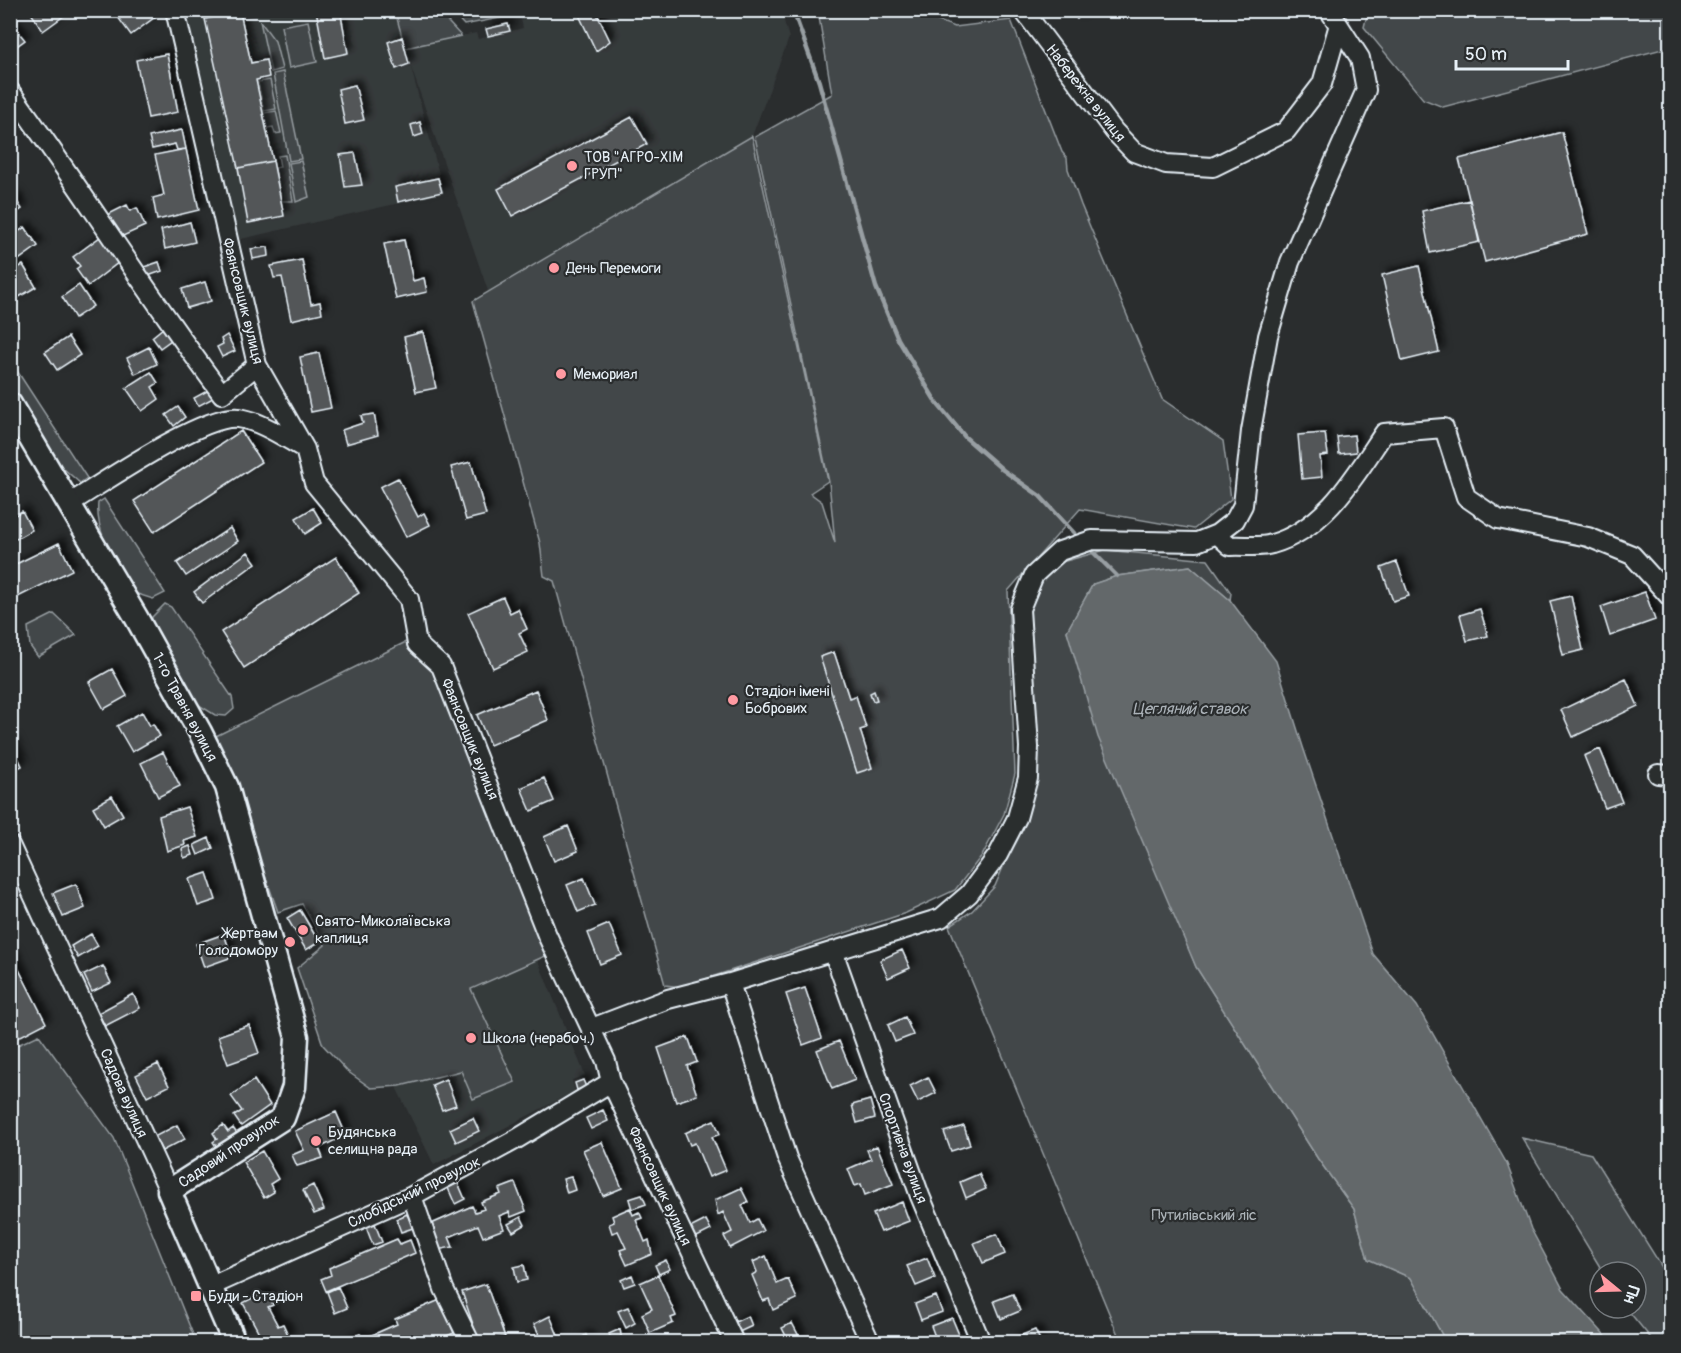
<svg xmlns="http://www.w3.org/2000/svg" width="1681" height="1353" font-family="Pangolin,sans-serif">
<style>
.built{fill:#363a3b}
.green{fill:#424648;stroke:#959ca0;stroke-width:1.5}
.water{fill:#63686b;stroke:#989fa3;stroke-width:1.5}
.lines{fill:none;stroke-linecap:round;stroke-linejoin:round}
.stream{stroke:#989fa3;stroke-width:4.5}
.building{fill:#535759;stroke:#e8f1f8;stroke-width:1.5;filter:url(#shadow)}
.minor-casing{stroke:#e8f1f8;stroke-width:22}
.tertiary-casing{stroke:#e8f1f8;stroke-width:27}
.minor{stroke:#2a2d2e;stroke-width:18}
.tertiary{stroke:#2a2d2e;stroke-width:22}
.poi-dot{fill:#ff9aa2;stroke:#2a2d2e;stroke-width:2}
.labels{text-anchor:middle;stroke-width:4.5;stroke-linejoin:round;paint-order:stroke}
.street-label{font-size:15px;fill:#e8f1f8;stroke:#2a2d2e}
.poi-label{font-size:15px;fill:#e8f1f8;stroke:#2a2d2e;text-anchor:start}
.park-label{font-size:15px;fill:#aeb5ba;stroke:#2a2d2e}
.water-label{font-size:16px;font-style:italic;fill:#acb3b9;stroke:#2a2d2e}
</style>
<defs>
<filter id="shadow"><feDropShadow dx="5.5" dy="-5.5" stdDeviation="3" flood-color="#0009"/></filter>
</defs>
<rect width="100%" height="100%" fill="#2a2d2e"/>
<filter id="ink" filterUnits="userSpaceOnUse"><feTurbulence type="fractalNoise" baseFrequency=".0167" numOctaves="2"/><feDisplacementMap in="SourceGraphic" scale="12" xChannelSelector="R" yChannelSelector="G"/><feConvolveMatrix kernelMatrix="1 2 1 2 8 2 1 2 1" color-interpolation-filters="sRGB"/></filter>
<g filter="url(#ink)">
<!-- built -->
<path class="built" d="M519,10l262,1 8,27 -37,98 -264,155 -78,-227 34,129 -212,48 -45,-230h208l10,37 71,-15 2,6 45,-11z
M522,922l63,153 -13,5 3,11 -141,74 -80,-164z"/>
<!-- green -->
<path class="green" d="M395,11h43l23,25 -56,12z
M451,11h9l1,4 37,-4 2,7 -36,7z
M818,11h93l44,16 56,-7 51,132 5,6 1,11 13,36 81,194 61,42 8,58 -37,30 -114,-20 -72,82 7,183 -11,40 -21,40 -28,36 -49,23 -225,74 -16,-2 -111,-404 -10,-5 -4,-33 -67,-242 279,-165 76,345 -18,12 12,9 13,41 -6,-61 -74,-345 77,-43z
M1368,11h302v36l-227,60 -20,-8 -59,-72z
M260,21l15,20 7,28 -11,3z
M308,21l9,41 -28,6 -8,-42z
M283,72l18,87 -12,2 -16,-87z
M270,80l6,29 -12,2 -6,-29z
M276,111l5,22 -6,1 -2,-7 -6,1 -3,-15z
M285,155l8,46h-12l-6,-33 5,-1 -2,-11z
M301,161l8,36 -13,5 -7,-39z
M10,360l77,118 -7,5 -25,-22 -44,-75z
M104,499l61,94 -12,6 -22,-7c-14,-27 -36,-58 -33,-89z
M1105,550l103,10 23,33 -1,7 -40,-34 -73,10 -24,8 -26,47 129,336 122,192 36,50 14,50 43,19 35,64h-325l-172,-416 23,-15 23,-25 34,-80 -7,-194 12,-30 28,-20z
M165,604l6,3 61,90 2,12 -8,7 -11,-1 -21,-13 -41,-71 -1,-14z
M54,614l22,21 -38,22 -8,-11 -2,-19z
M410,640l31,26 111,287 -81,36 44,93 -42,17 -12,-28 -61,15 -29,2 -24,-17 -24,-26 -26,-77 28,-23 -23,-41 -24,8 -62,-176z
M39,1035l75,103 82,204h-185v-294z
M1522,1138l69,16 79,126v62h-16l-28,-34h10v-36h-33z"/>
<!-- water -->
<path class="water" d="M1190,566l40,34 46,61 27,86 70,207 44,52 90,158 24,65 32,60 48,53h-165l-35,-64 -43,-19 -14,-50 -36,-50 -122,-192 -98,-230 -31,-106 26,-47 24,-8z"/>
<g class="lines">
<!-- stream -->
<path class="stream" d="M793,10l26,72 57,205 22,52 38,63 29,35 38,33 37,26 34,37
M1093,552l24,24"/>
</g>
<!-- building -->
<path class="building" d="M29,10h43l-29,21z
M125,10h25l5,7 -24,18 -14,-19z
M316,10h24l8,43 -23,5z
M586,10h9l15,31 -14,10 -17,-36z
M1069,10h16l-8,9z
M240,12l11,51 15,-3 3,17 -13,3 17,81 -35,7 -33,-149z
M10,22l15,18 -15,11z
M508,24l2,7 -22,5 -2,-7z
M402,37l7,27 -13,5 -8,-27z
M167,54l11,58 -30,6 -12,-58z
M355,85l9,35 -19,4 -7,-35z
M632,117l15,27 -135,72 -14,-27z
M420,122l3,12 -9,3 -3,-12z
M182,130l4,19 -9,1 -2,-6 -23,5 -3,-12z
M1562,132l26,102 -103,28 -26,-103z
M186,149l13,61 -42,10 -4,-22 11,-3 -9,-40z
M355,153l7,32 -17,2 -5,-32z
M273,161l11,55 -36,7 -10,-55z
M438,178l4,14 -44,10 -3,-15z
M12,195l10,14 -12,8v-21z
M1470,200l9,42 -49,11 -8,-42z
M127,205l3,6 7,-3 8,18 -22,10 -11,-5 -7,-15z
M190,222l5,20 -30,7 -4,-19z
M25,227l13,19 -28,20v-28z
M100,237l19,25 -31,24 -12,-17 4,-3 -7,-9z
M404,240l9,41 11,-3 3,14 -31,7 -12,-55z
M268,247l1,9 -16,3 -2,-10z
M302,260l9,44 9,-2 2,11 -31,7 -9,-43 -8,1 -3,-12z
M159,262l3,9 -14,5 -4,-9z
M23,265l13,22 -22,13 -4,-6v-22z
M1419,266l20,86 -37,9 -20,-86z
M205,282l6,19 -24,7 -5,-19z
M79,285l14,21 -18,12 -13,-21z
M163,328l8,12 -11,8 -8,-11z
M423,332l13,56 -20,4 -12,-55z
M227,335l8,16 -13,6 -5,-10 6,-3 -2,-5z
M68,337l12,18 -23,15 -12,-18z
M149,347l8,17 -22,10 -8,-16z
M319,353l12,55 -20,4 -11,-55z
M151,372l7,11 -6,4 7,12 -17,12 -16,-23z
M209,390l4,8 -15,8 -4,-8z
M178,407l7,10 -11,9 -8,-11z
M374,414l4,21 -32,9 -4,-14 21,-7 -2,-7z
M241,431l20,31 -107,70 -20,-31z
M1325,433l3,22 -8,1 2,21 -20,2 -4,-44z
M1354,435l2,17 -17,2 -2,-17z
M471,462l15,53 -20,5 -15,-53z
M398,478l20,39 6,-4 6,12 -24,12 -26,-50z
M313,508l9,15 -17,11 -9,-16z
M22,511l10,19 -16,9 -6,-11v-10z
M230,528l8,13 -52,35 -9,-13z
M59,543l13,27 -62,31v-34z
M248,552l8,11 -54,40 -8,-11z
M336,557l23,36 -115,75 -23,-36z
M1397,562l12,34 -16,5 -12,-33z
M1645,592l10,28 -45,16 -9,-29z
M1571,596l12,54 -20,5 -13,-54z
M503,597l7,16 8,-4 9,20 -8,4 9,19 -35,16 -25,-55z
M1480,609l8,27 -21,5 -7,-26z
M834,652l15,46 7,-2 10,32 -6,2 12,38 -15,5 -37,-116z
M112,669l15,27 -23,13 -15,-27z
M1626,679l12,27 -65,31 -12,-27z
M536,690l12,30 -58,25 -13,-30z
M874,691l3,9 -4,1 -3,-8z
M142,712l8,14 3,-2 7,12 -28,16 -15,-26z
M11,743l11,23 -12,6v-29z
M1600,749l22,53 -17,6 -21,-52z
M163,752l17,34 -22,11 -17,-34z
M544,778l10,23 -23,10 -10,-23z
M112,796l11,19 -19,11 -11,-19z
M187,807l10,30 -13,4 1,4 -18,6 -8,-35z
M568,826l10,25 -24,10 -10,-24z
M209,838l4,10 -15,7 -4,-10z
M190,846l3,9 -9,3 -2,-9z
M207,873l9,27 -18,6 -9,-27z
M584,878l11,27 -17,7 -11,-27z
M76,884l9,24 -22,9 -10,-24z
M300,910l19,32 -13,8 -19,-32z
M609,924l13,31 -22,9 -12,-31z
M91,934l7,12 -20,12 -7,-12z
M224,934l8,23 -28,10 -8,-23z
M902,950l8,18 -22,10 -8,-18z
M10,952l36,71 -31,16 -5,-9z
M103,966l8,17 -19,9 -8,-17z
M805,988l17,50 -19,7 -17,-51z
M133,994l7,14 -35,18 -7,-13z
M905,1017l8,18 -18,7 -7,-17z
M249,1025l10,28 -31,11 -10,-28z
M688,1037l9,25 -10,4 10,29 -21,7 -18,-54z
M839,1041l16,39 -23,9 -15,-39z
M158,1064l11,22 -22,11 -11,-22z
M928,1077l8,16 -18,9 -8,-16z
M446,1079l10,26 -14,5 -10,-25z
M254,1080l16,25 -29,21 -7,-10 8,-5 -11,-15z
M583,1080l3,7 -9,3 -2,-7z
M870,1100l5,18 -18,5 -5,-18z
M603,1110l5,11 -17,8 -5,-11z
M336,1112l10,23 -27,13 4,10 -26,8 -5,-11 12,-5 -9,-19z
M473,1118l6,13 -23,11 -6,-13z
M714,1120l6,14 -8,3 14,33 -17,7 -14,-34 -5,2 -5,-12z
M177,1125l8,14 -23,12 -8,-14z
M223,1125l5,7 5,-4 7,10 -21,13 -6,-9 4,-3 -4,-6z
M964,1126l6,19 -19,6 -7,-19z
M602,1142l20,46 -19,8 -20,-46z
M877,1146l16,38 -28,11 -4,-11 -6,2 -7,-17 23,-10 -4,-9z
M262,1151l16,28 -8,5 4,8 -10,6 -21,-36z
M979,1174l7,15 -20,9 -6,-16z
M571,1177l4,13 -8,3 -4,-14z
M458,1183l7,16 -10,5 -7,-16z
M515,1183l11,28 -15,6 -2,-5 -10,4 5,13 -21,8 -5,-12 -29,12 4,10 -16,3 -10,-24 45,-20 3,6 9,-3 -3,-7 20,-8 -2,-5z
M313,1185l11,25 -10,4 -11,-24z
M741,1188l7,14 -6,3 8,18 7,-4 6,12 -33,17 -6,-12 8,-4 -9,-20 -5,3 -3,-15z
M642,1195l4,9 -14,5 -3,-10z
M902,1202l7,19 -28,11 -8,-18z
M630,1208l3,7 6,-3 3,6 -6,2 9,22 4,-2 3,14 -25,11 -7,-15 6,-2 -8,-17 -6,2 -3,-9 5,-2 -2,-6z
M407,1214l6,14 -12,4 -5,-13z
M521,1217l4,8 -12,7 -5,-8z
M706,1220l5,10 -18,9 -5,-10z
M375,1224l7,18 -9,3 -7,-18z
M997,1234l8,20 -22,9 -9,-20z
M397,1239l3,5 10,-4 5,13 -89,38 -5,-12 10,-4 -2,-7z
M766,1256l11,28 11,-5 9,20 -24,11 -4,-11 -6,2 -11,-26 5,-3 -4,-10z
M927,1258l8,20 -19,8 -9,-20z
M666,1260l4,9 -11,5 -4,-9z
M524,1265l3,15 -10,2 -3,-15z
M632,1275l3,8 -11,4 -3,-7z
M658,1275l18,41 -5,2 2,5 -23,10 -8,-19 10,-5 -12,-26z
M486,1284l19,53 -26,5 -17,-50z
M338,1287l9,21 -12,5 -8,-21z
M262,1293l1,3 5,-2 5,11 -5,2 10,19 5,-2 6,13 -11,5h-14l-21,-39z
M1013,1294l7,17 -19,8 -7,-18z
M936,1296l6,16 -21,8 -6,-16z
M440,1300l14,33 -21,9h-91l18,-8 3,5 34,-15 -2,-5z
M628,1307l7,16 -9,5 -8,-17z
M237,1313l7,18 -6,2 -7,-17z
M550,1316l9,22 -10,4h-28l18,-8 -5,-10z
M748,1316l4,10 -15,7 -4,-10z
M952,1318l8,19 -23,5 -6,-16z
M792,1323l10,19h-22l7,-4 -5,-10z
M620,1329l2,13h-10l-3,-8z
M1035,1330l6,12h-27l-2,-3z
M586,1335l4,7h-12l-1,-2z"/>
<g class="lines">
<defs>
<path id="minor" d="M175,10l82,355 48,84 9,34 95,116 8,45 24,22 106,269 59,126 5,21 123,260
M1023,10l91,121 20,21 32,12 47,3 73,-36 36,-47 16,-56
M10,91c73,100 138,205 212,303l35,-29
M70,503c33,-20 133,-89 168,-85 23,3 47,20 67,31
M1217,534l13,12c13,-1 30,2 42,-2 53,-15 83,-68 112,-111l60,-5 22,69 32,22 90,18 44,18 38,42
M1658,774l12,1
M10,845l159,346
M833,951l87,245 61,146
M730,983l57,175 83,184
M592,1028l76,-29 62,-16 211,-65 28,-24 29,-39 19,-37 11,-40 1,-31 -9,-138 14,-34 26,-24 32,-11 105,2 20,-8 18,-14 8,-15 8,-74 17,-95 22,-74 76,-172 -6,-32 -31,-48
M412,1196l32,93 26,53
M209,1287l203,-91 103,-56 96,-58"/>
<path id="tertiary" d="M10,404l126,213 64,115 27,55 70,250 -3,50 -11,31 -114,73 65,151"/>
</defs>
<!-- minor casing -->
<use href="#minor" class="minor-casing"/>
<!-- tertiary casing -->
<use href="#tertiary" class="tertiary-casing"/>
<!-- minor -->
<use href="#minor" class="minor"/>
<!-- tertiary -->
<use href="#tertiary" class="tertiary"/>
</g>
</g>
<!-- markers -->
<g class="poi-dot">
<circle cx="572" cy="166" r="6"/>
<circle cx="554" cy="268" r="6"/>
<circle cx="561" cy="374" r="6"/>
<circle cx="733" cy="700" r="6"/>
<circle cx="303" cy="930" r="6"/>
<circle cx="290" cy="942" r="6"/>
<circle cx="471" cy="1038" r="6"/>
<circle cx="316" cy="1141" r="6"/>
<rect x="190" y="1290" width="12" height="12" rx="3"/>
</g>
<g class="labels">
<!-- street labels -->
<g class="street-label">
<text transform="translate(1086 93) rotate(52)" y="5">Набережна вулиця</text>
<text transform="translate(243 301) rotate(76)" y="5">Фаянсовщик вулиця</text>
<text transform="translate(185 707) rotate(62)" y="5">1-го Травня вулиця</text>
<text transform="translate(470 739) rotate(68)" y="5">Фаянсовщик вулиця</text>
<text transform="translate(124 1093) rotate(66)" y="5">Садова вулиця</text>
<text transform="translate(903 1148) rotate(70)" y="5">Спортивна вулиця</text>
<text transform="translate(229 1151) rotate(-34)" y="5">Садовий провулок</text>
<text transform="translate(660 1186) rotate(65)" y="5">Фаянсовщик вулиця</text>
<text transform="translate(414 1192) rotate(-26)" y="5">Слобідський провулок</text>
</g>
<!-- poi labels -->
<g class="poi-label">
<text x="584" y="162">ТОВ "АГРО-ХІМ<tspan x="584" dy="17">ГРУП"</tspan></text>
<text x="566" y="273">День Перемоги</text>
<text x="573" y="379">Мемориал</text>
<text x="745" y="696">Стадіон імені<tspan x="745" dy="17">Бобрових</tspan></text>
<text x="315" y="926">Свято-Миколаївська<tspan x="315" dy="17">каплиця</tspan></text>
<text x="278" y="938" text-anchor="end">Жертвам<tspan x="278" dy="17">Голодомору</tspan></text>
<text x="483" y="1043">Школа (нерабоч.)</text>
<text x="328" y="1137">Будянська<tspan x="328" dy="17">селищна рада</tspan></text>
<text x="208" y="1301">Буди - Стадіон</text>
</g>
<!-- park labels -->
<g class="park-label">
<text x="1204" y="1220">Путилівський ліс</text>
</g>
<!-- water labels -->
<g class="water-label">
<text x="1190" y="714">Цегляний ставок</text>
</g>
</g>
<!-- margin -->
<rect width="1681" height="1353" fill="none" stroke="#2a2d2e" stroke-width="36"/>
<rect x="18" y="18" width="1645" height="1317" fill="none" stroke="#e8f1f8" stroke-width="2" filter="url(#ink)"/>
<!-- north arrow -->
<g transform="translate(1618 1290) rotate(109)"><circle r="28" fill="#2a2d2e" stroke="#767b7f" stroke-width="1.5"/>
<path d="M0-4.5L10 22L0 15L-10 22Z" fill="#ff9aa2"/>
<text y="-9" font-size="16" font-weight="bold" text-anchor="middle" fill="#e8f1f8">Пн</text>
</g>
<!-- scale -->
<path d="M1456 60v9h112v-9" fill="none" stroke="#e8f1f8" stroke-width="3"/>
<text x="1465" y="60" font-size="18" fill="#e8f1f8" stroke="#2a2d2e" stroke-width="4.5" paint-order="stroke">50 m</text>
</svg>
